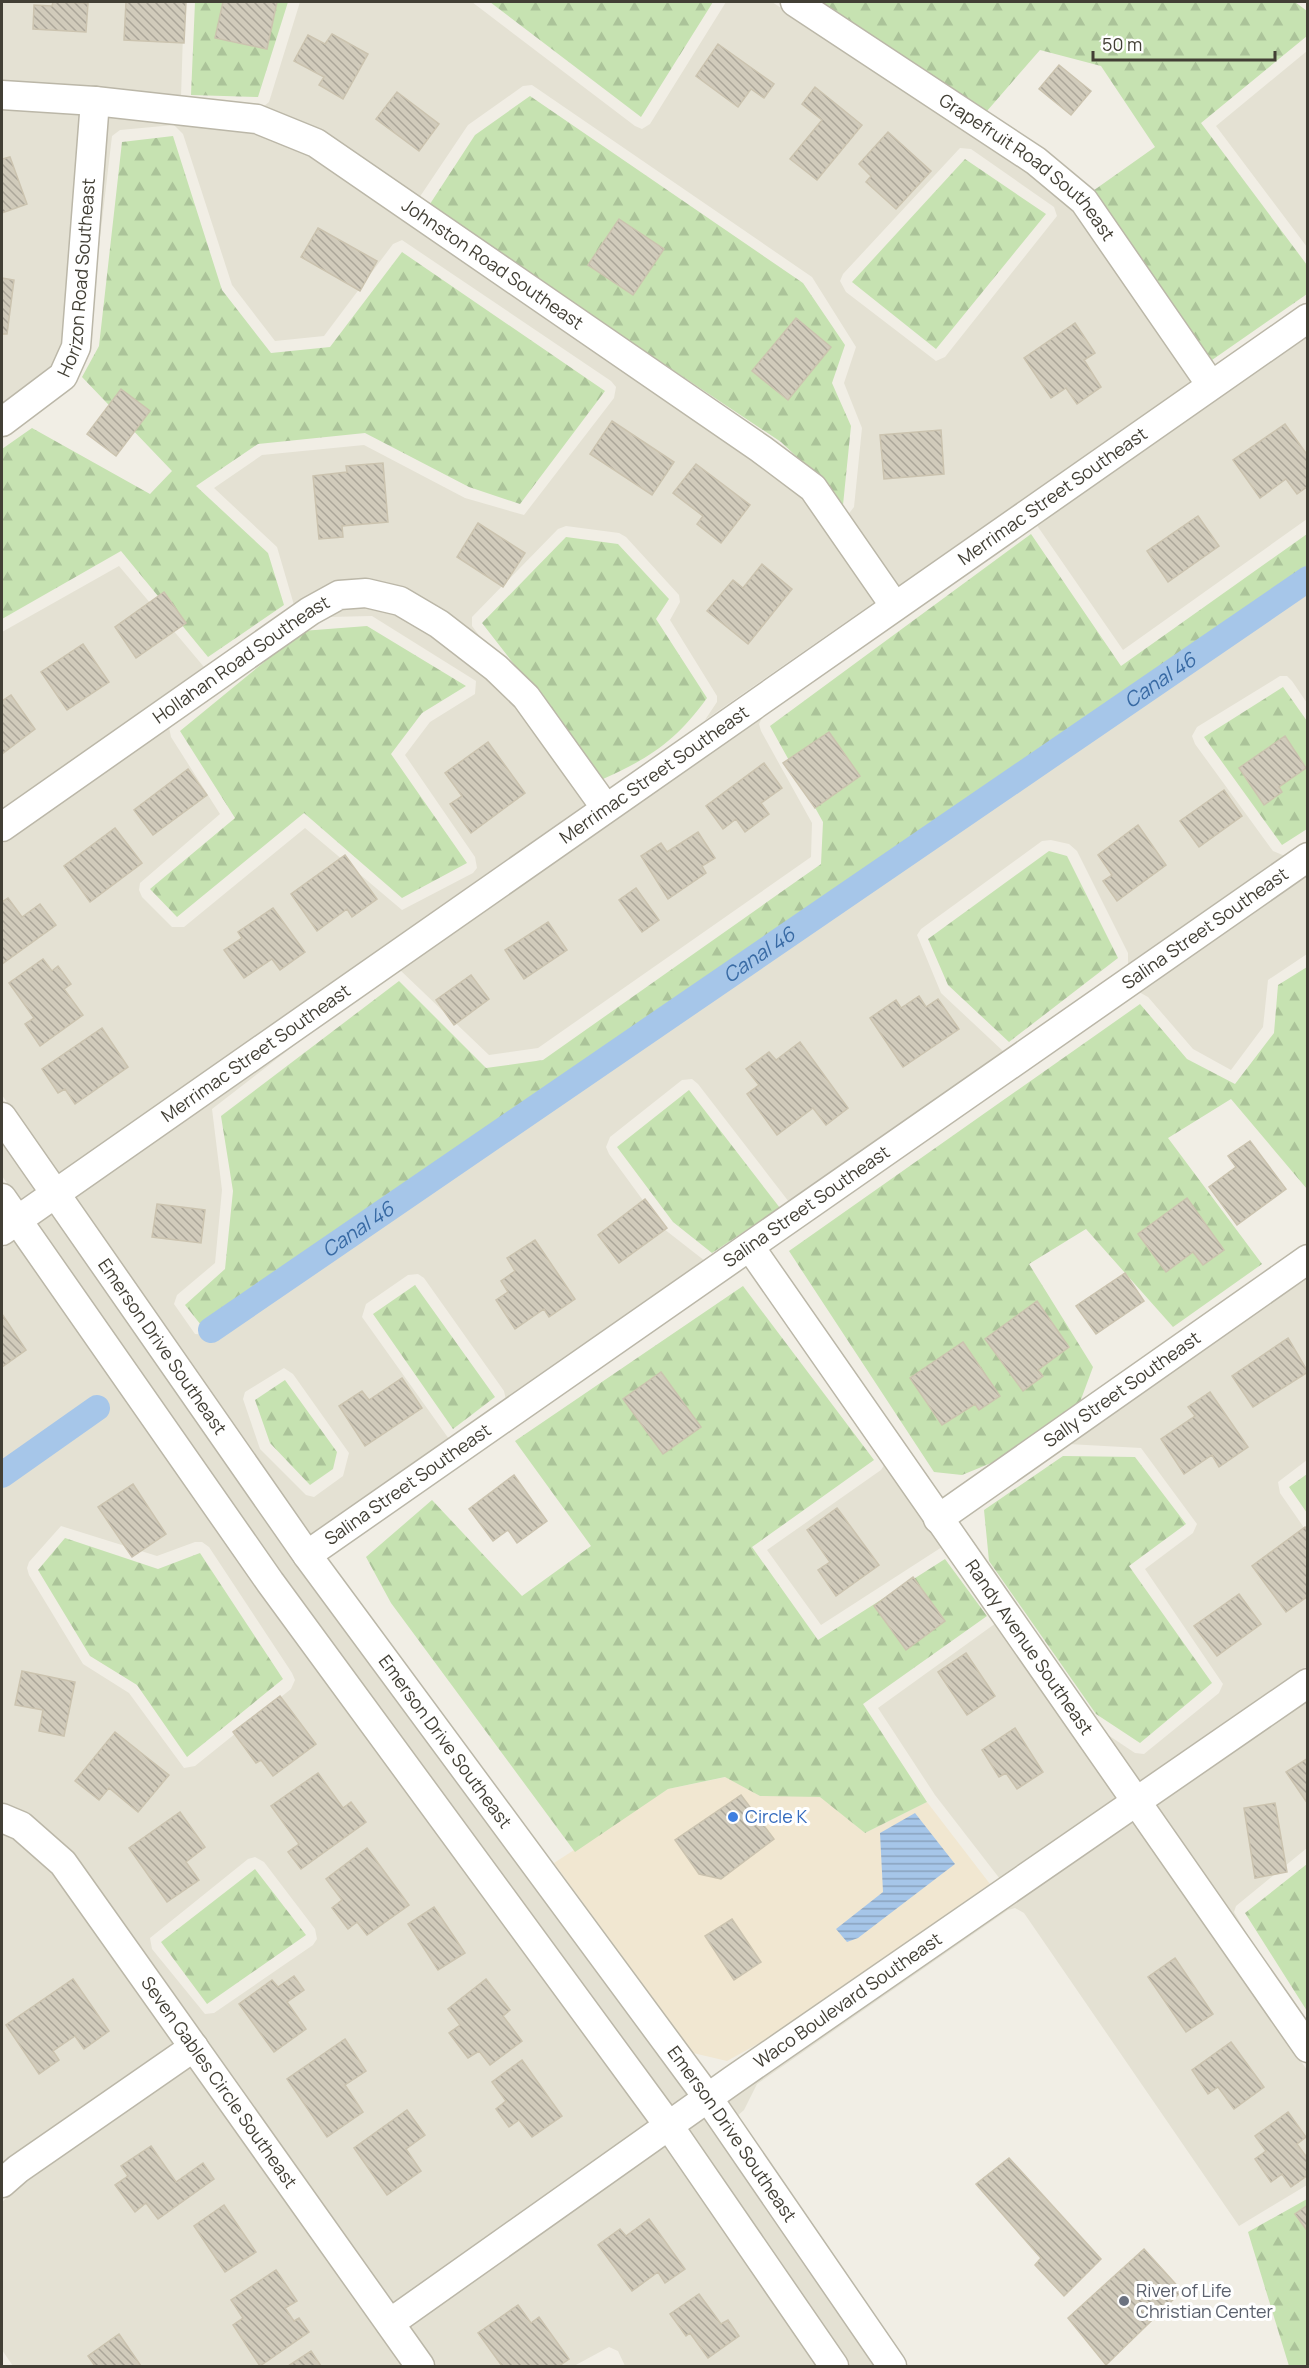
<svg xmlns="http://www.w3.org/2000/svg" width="1309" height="2368" font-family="Manrope,sans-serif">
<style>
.residential{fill:#e4e1d3;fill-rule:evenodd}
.commercial{fill:#f1e7d1}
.forest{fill:url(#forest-firs)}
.water{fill:url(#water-rules)}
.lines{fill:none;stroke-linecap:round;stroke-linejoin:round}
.canal{stroke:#a6c6e9;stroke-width:26}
.building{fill:url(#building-back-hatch);stroke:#cbc3af;stroke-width:1.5}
.minor-casing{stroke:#bbb7a8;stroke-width:31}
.minor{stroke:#fff;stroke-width:28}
.shop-dot{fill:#3f7fe0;stroke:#fff;stroke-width:2}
.worship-dot{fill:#6b7280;stroke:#fff;stroke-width:2}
.labels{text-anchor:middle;stroke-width:6;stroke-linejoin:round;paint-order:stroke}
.street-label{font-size:18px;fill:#423f35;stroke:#fff}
.shop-label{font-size:18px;fill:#366cbe;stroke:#fff;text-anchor:start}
.worship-label{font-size:18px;fill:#5b616d;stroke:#fff;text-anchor:start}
.water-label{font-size:20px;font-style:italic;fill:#386aa4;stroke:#fff}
</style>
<defs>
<pattern id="forest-firs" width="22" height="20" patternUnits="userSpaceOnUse" patternTransform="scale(1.5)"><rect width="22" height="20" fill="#c6e2b1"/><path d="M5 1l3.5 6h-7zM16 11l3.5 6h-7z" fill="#abc399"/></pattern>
<pattern id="water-rules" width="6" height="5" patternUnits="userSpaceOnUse" patternTransform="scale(1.5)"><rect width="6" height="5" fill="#a6c6e9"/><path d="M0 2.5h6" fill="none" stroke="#89a2be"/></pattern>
<pattern id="building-back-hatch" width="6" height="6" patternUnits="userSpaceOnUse" patternTransform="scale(1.5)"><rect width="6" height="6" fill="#d1cbbb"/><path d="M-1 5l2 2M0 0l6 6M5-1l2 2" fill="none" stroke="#aba699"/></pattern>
</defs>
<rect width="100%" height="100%" fill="#f1eee5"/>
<!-- residential -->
<path class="residential" d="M2,2h182l-3,95 -98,-12 -81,-3z
M300,2h172l163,124 7,3 8,-5 76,-122h46l257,169 46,39 118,171 -296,206 -50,-71 7,-9 8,-79 -18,-45 12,-36 -44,-70 -280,-192 -9,1 -55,39 -49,73 -156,-91 6,-5zM960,148l11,1 83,58 3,9 -112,141 -9,4 -90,-69 -6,-11 3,-7z
M1307,51v196l-91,-121z
M2,109l78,4 -17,229 -11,24 -50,39z
M106,115l149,17 56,23 493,342 72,104 -171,119 12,-18v-6l-47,-76 10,-18 -1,-7 -53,-58 -7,-4 -53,-7 -8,3 -86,88v9l12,16 -38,-29 -142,-14 -10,6 -17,-58 -63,-59 48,-33 102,-10 101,53 59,17 90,-117 2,-11 -5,-6 -209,-141 -9,4 -69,92 -49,5 -43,-56 -49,-151 -9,-9 -54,5 -8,6 -20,170z
M1307,336v183l-184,131 -87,-126z
M119,566l85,101 -202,143v-178z
M1307,583v120l-15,-22 -5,-5h-7l-83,51 -5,9 3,8 78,107 12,5 -168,118 11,-9v-12l-51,-102 -8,-7 -18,-4 -9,1 -121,88 -4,6 24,58 63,59 -215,150 -91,-118 -6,-5 -10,1 -72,57 -4,10 3,7 55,75 41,32 -199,139 -2,-9 -80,-113 -6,-4 -10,1 -42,29 -4,13 87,122 -140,98 -236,-338 254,-179 -115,89 10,81 -7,73 -38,32 -3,9 21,30 13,1zM284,1368l9,6 56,79 -6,23 -29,21 -8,-2 -46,-46 -17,-50 2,-7z
M366,607l31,7 36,21 56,43 28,27 70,98 -530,373 -55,-81v-251l167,-117 2,10 49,77 -80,69 -1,7 3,7 30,30h12l121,-99 97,82 71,-37 4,-5 -2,-11 -70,-102 25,-33 45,-28 1,-13 -104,-65 -44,1 16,-8z
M763,716l-4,8 2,7 51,92 -1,34 -273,191 -49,7 -90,-86z
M1307,875v79l-39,26 -5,47 -32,43 -38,-21 -45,-52 -9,-5z
M2,1139l35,51 -17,12 -18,-26z
M52,1214l637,880 -19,13 -390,-532 -244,-350z
M15,1239l635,883 -257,182 -391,-499v-556zM61,1526l96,30 38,-14h7l7,5 83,126 3,7 -4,9 -96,77 -11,2 -55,-75 -46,-29 -54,-89 -2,-7 2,-6zM255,1857l9,5 51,67 2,10 -4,6 -99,68 -9,1 -53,-65 -2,-11 98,-79z
M1307,1276v184l-29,22 2,11 27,39v134l-167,117 -35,-50 30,20 9,1 75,-61 4,-9 -78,-115 48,-36 4,-9 -56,-76 -73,-4z
M885,1464l57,83 -121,78 -54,-75 114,-80z
M996,1623l124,174 -120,82 -65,-84 -57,-87z
M1307,1700v148l-71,58 -2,6 27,46 -105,-152z
M1136,1820l171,250v115l-68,41 -215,-313 -9,-5 -7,2 -251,174 -13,26 -8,7 -10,-15z
M2,1832l13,5 39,34 121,172 -173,122z
M192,2065l213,301h-392l-11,-16v-148l25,-22z
M706,2117l171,249h-28l-162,-236z
M666,2145l153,221h-194l-7,-15 -9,-4 -35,19h-138l-27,-39z"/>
<!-- commercial -->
<path class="commercial" d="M726,1777l34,19h60l45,37 62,-31 63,82 -207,146 -56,31 -34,-8 -139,-190 114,-74z"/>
<!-- forest -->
<path class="forest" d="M195,2h93l-30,95 -67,-2z
M490,2h223l-72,115z
M820,2h475l12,9v25l-106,87 106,142v29l-95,66 -122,-167 65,-46 -54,-81 -61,-16 -53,61z
M530,96l273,187 42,62 -13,38 19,43 -8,79 -9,-13 -53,-50 -353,-235 47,-72z
M173,136l49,154 49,63 59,-6 72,-95 203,139 -85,113 -51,-17 -104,-54 -107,11 -62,42 72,67 16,52 -76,52 -87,-106 -119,68v-170l30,-21 118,66 22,-23 -90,-94 17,-31 23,-204z
M965,159l81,55 -110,135 -84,-67z
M1031,534l90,132 186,-132v34l-1106,757 -16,-20 40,-36 8,-78 -12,-75 178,-135 87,87 57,-8 278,-196 2,-42 -53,-96z
M566,537l52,7 51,55 -13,20 51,79c-31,43 -57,60 -104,81l-121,-156z
M367,626l99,60 -44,27 -31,41 76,109 -65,35 -98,-85 -127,104 -27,-28 85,-71 -55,-87 122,-100z
M1283,687l24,34v108l-25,16 -78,-108z
M1049,851l18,5 51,102 -109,84 -61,-57 -20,-46z
M1307,967v222l-76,-90 -63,39 94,126 -89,63 -87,-98 -57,35 64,103 -13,35 -79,57 -39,16 -28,-3 -145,-221 351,-247 47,55 48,25 39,-51 4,-48z
M689,1090l91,118 -68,45 -39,-31 -56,-75z
M415,1285l80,112 -42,32 -80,-115z
M743,1286l131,174 -122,87 66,93 127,-81 42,57 -124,88 64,98 -62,31 -45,-36 -60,-1 -35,-19 -57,12 -93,63 -184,-249 -25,-46 66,-57 90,96 69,-50 -76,-105z
M285,1380l52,72 -4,17 -23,16 -40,-42 -15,-43z
M1063,1456l72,1 51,67 -57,42 83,117 -72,60 -44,-29 -107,-153 -5,-51z
M1307,1474v39l-18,-26z
M65,1538l93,31 42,-16 83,126 -96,78 -50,-72 -47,-29 -52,-86z
M1307,1864v147l-62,-98z
M255,1869l51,66 -99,69 -46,-62z
M1307,2199v167h-18l-41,-134z"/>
<!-- water -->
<path class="water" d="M915,1813l40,51 -97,74 -11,4 -11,-13 47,-37 -3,-59z"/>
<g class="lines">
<!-- canal -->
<g class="canal">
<path id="s1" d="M211,1330l1097,-751"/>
<path d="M2,1475l95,-67"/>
</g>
</g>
<!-- building -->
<path class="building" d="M53,2l35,1 -2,29 -53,-3 1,-24 18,1z
M126,2h60l-2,41 -60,-3z
M223,2h54l-10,47 -52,-11z
M332,34l36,20 -25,45 -24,-14 5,-8 -30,-16 14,-26 17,9z
M718,44l56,40 -10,14 -13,-9 -13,18 -42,-31z
M1059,65l32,26 -20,24 -32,-26z
M815,87l47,38 -45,55 -27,-21 32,-39 -20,-16z
M397,92l42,32 -20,27 -43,-32z
M888,132l43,39 -35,38 -30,-27 5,-6 -12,-12z
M10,157l17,47 -25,9v-54z
M619,219l45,30 -31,46 -45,-30z
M318,228l59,33 -17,30 -59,-34z
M2,278l12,2 -7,54h-5z
M796,318l35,29 -43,53 -36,-29z
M1075,323l20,30 -11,7 17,27 -24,17 -11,-16 -15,10 -27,-40z
M121,389l29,22 -34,45 -29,-22z
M612,421l62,41 -22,33 -62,-41z
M1285,424l23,32v30l-11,8 -11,-15 -26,19 -27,-38z
M941,430l3,44 -60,5 -4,-44z
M383,463l5,59 -46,4 1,11 -24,2 -6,-63 34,-4 -1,-6z
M696,464l54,41 -29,38 -24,-19 6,-8 -30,-23z
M1198,516l21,30 -51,36 -21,-31z
M478,523l47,30 -22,34 -46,-30z
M762,564l30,25 -44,55 -41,-33 26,-31 10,8z
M164,592l22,31 -50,35 -21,-31z
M83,644l26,38 -42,28 -26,-38z
M11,695l24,34 -33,25v-53z
M829,732l31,44 -45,32 -32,-45z
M1285,736l21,32 -27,19 3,5 -18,13 -25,-37z
M488,742l37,51 -54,40 -21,-29 12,-8 -17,-23z
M764,763l18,25 -21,15 8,11 -24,18 -9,-13 -13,10 -17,-23z
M188,769l19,26 -54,40 -19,-25z
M1224,790l18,26 -43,31 -19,-26z
M1138,825l28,40 -49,36 -14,-20 9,-6 -14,-20z
M115,828l27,35 -52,39 -26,-36z
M698,832l17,26 -13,8 4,7 -38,26 -27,-43 20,-13 6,9z
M345,855l32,44 -25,18 -5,-8 -30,22 -26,-37z
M636,888l23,32 -17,12 -23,-32z
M8,898l14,19 18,-13 16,21 -54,39v-62z
M273,908l32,44 -25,18 -8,-11 -28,19 -20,-28 18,-12 -4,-6z
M548,922l19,28 -43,29 -19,-29z
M43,959l9,12 6,-5 13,18 -7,5 19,26 -43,31 -15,-22 9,-6 -25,-35z
M471,975l18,24 -35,26 -18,-25z
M919,996l7,11 12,-8 21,30 -56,38 -33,-49 26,-18 5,8z
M102,1028l26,39 -53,37 -10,-15 -7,4 -16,-24z
M800,1042l48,66 -22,17 -13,-17 -36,27 -30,-41 12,-9 -13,-16 23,-17 7,8z
M1250,1141l36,48 -49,36 -28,-38 27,-20 -8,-11z
M1187,1198l37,52 -21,15 -10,-13 -27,20 -28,-38z
M645,1199l22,29 -48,35 -21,-28z
M157,1204l48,6 -4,33 -49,-6z
M535,1240l40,59 -26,18 -5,-8 -29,20 -19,-29 12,-8 -7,-11 14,-10 -8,-13z
M1125,1273l19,28 -48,33 -20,-28z
M1037,1301l32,46 -31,23 5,6 -20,15 -38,-52z
M2,1314l24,36 -24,17z
M1288,1338l20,34 -55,35 -21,-31z
M963,1342l37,54 -21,14 -4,-6 -33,21 -32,-47z
M661,1372l40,55 -38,27 -40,-55z
M402,1378l20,30 -57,38 -26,-40 23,-15 7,9z
M1210,1392l38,55 -29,20 -7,-12 -28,19 -23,-35 34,-23 -7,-9z
M514,1475l33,46 -30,22 -9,-13 -15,11 -24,-32z
M133,1484l33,50 -34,23 -34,-50z
M837,1508l42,57 -43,31 -18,-26 12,-8 -23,-32z
M1305,1527l3,4v65l-22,16 -34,-46z
M913,1577l32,44 -39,29 -32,-44z
M1239,1594l22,30 -44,32 -23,-30z
M966,1653l29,43 -28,19 -29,-43z
M22,1671l53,11 -11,54 -25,-5 4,-21 -28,-5z
M280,1696l36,48 -43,32 -12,-16 -5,3 -23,-31z
M1015,1728l28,44 -26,17 -11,-16 -7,4 -17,-27z
M115,1732l54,43 -31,37 -29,-24 -10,12 -24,-19z
M1308,1758v46l-22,-32z
M318,1773l25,35 8,-6 15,20 -65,47 -13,-17 11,-8 -28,-38z
M741,1795l33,44 -53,40 -22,-5 -24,-34z
M1275,1803l12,69 -32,6 -11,-70z
M180,1812l25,35 -19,15 13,18 -32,22 -38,-54z
M367,1848l42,57 -42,30 -10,-13 -9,7 -16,-21 10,-8 -16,-21z
M434,1907l31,46 -27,17 -30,-46z
M732,1919l29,43 -27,18 -29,-44z
M1175,1958l38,56 -27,18 -38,-55z
M294,1976l10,14 -17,12 19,27 -32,23 -35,-48 33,-24 6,7z
M73,1979l36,52 -25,18 -9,-13 -22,15 6,9 -20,14 -33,-49z
M486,1979l24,31 -7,6 19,25 -32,24 -11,-14 -11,7 -19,-25 11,-8 -12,-16z
M345,2039l21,32 -21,14 18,27 -36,25 -40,-58z
M1231,2042l33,45 -30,22 -16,-22 -10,7 -16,-24z
M522,2060l40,56 -30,21 -13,-17 -10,7 -13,-18 10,-8 -14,-19z
M407,2110l18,25 -19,14 15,22 -34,24 -33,-47z
M1288,2112l18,25 -9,7 11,15v16l-17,12 -9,-13 -11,8 -16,-23 11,-8 -11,-15z
M151,2146l25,36 27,-19 11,16 -56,40 -12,-16 -11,9 -20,-27 13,-9 -7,-10z
M1009,2158l92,101 -37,37 -29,-31 6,-7 -65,-74z
M224,2205l32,47 -31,20 -31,-46z
M1308,2205v27l-13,-18z
M649,2219l36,50 -20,14 -7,-11 -26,19 -34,-46 22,-16 6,7z
M1144,2249l38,42 -76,74 -38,-47z
M276,2270l21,31 -12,7 9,13 5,-3 10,14 -49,34 -27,-41 10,-7 -12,-18z
M699,2294l22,30 7,-4 11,16 -31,22 -18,-25 -4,3 -16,-22z
M518,2305l13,18 8,-6 30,42 -10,7h-57l-24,-33z
M119,2334l22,32h-46l-7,-10z
M311,2351l10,15h-33z"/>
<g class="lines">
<defs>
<g id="minor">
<path id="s2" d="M795,2l241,159 48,40 127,184"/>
<path id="s3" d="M2,95l93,6 162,18 59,24 445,306 52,39 81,117"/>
<path id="s4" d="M2,422l61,-46 13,-29 19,-246"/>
<path id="s5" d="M2,827l308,-216 29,-16 27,-2 34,8 39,23 57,44 30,29 79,110"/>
<path id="s6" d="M2,1117l305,438 401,543 184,268"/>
<path d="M2,1198l268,384 399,544 165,240"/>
<path id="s7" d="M2,1231l1306,-913"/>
<path id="s8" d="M750,1247l558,801"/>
<path id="s9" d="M938,1519l370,-260"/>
<path id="s10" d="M307,1555l1001,-698"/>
<path id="s11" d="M2,1818l19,8 42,37 357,503"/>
<path d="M2,2183l16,-14 176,-122"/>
<path id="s12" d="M390,2323l343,-243 575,-397"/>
</g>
</defs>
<!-- minor casing -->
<use href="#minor" class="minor-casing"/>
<!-- minor -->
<use href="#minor" class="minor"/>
</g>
<!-- markers -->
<circle class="shop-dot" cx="733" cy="1817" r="6"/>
<circle class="worship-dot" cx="1124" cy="2301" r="6"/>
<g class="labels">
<!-- street labels -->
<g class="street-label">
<text dy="6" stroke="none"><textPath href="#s2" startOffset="286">Grapefruit Road Southeast</textPath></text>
<text dy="6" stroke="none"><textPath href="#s3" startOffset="534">Johnston Road Southeast</textPath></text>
<text dy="6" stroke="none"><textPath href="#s4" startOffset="177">Horizon Road Southeast</textPath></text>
<text dy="6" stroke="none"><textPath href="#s7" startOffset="1282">Merrimac Street Southeast</textPath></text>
<text dy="6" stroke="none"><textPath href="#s5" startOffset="292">Hollahan Road Southeast</textPath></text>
<text dy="6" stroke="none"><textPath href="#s7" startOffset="796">Merrimac Street Southeast</textPath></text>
<text dy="6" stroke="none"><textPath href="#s10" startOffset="1095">Salina Street Southeast</textPath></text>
<text dy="6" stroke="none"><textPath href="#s7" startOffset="310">Merrimac Street Southeast</textPath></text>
<text dy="6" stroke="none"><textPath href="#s10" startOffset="609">Salina Street Southeast</textPath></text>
<text dy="6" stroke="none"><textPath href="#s6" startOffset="280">Emerson Drive Southeast</textPath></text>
<text dy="6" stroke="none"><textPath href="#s9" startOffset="225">Sally Street Southeast</textPath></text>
<text dy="6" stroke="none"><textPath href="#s10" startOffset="123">Salina Street Southeast</textPath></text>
<text dy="6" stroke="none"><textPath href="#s8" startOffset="488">Randy Avenue Southeast</textPath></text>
<text dy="6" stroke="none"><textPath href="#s6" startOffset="766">Emerson Drive Southeast</textPath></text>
<text dy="6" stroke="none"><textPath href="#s12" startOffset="560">Waco Boulevard Southeast</textPath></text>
<text dy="6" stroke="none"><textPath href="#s11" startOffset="346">Seven Gables Circle Southeast</textPath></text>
<text dy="6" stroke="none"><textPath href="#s6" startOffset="1252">Emerson Drive Southeast</textPath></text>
</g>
<!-- shop labels -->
<g class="shop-label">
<text x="745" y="1823">Circle K</text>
</g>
<!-- worship labels -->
<g class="worship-label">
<text x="1136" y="2297">River of Life<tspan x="1136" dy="21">Christian Center</tspan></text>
</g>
<!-- water labels -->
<g class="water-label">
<text dy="7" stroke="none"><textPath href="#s1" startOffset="1150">Canal 46</textPath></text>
<text dy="7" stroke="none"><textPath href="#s1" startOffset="664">Canal 46</textPath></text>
<text dy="7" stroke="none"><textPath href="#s1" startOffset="178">Canal 46</textPath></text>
</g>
</g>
<!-- border -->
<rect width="1309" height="2368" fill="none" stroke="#423f35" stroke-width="6"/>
<!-- scale -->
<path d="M1093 51v9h182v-9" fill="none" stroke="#423f35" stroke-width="3"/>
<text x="1102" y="51" font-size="18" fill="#423f35" stroke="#ffffff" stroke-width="4.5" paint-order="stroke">50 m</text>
</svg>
